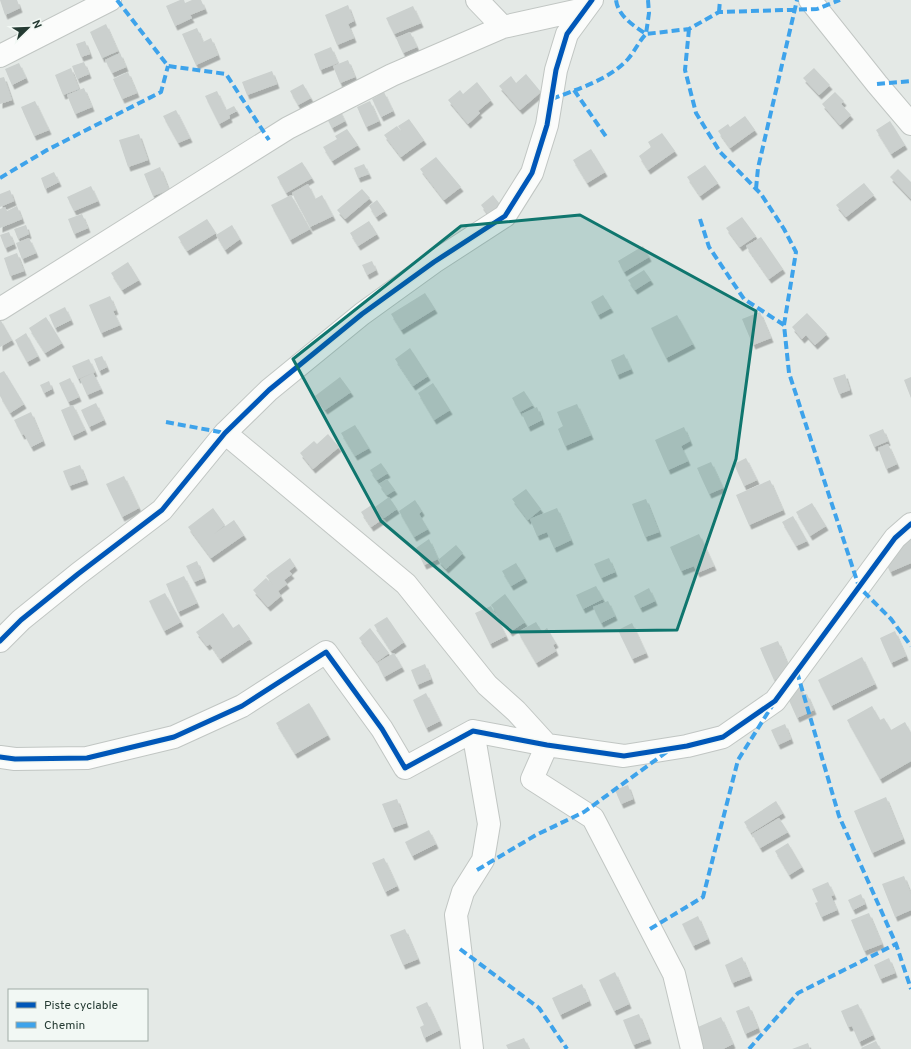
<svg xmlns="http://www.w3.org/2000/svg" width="911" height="1049" font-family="Overpass,sans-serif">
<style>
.building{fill:#cbd0ce;filter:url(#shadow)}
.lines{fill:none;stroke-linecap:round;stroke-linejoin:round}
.street-casing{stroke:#c1c6c3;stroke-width:24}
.street{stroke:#fbfcfb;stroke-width:22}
.quiet{stroke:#3ea3eb;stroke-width:4;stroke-dasharray:8 4;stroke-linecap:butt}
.cycleway-casing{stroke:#f2f8f4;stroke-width:8}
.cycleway{stroke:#0057b8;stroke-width:5}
.marked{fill:#0f766e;fill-opacity:0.2;stroke:#0f766e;stroke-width:3;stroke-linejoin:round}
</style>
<defs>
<filter id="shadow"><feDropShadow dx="2.5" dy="4.5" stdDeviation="0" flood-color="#0004"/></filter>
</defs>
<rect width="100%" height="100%" fill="#e4e9e6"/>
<!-- building -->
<path class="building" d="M0,0h17l3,8 -15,7z
M180,0h4l1,3 7,-3h9l4,9 -15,6 2,3 -17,8 -9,-20z
M348,5l6,16 -6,3 6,14 -17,7 -12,-30z
M413,6l8,17 -27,11 -8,-16z
M106,24l12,27 -16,7 -12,-26z
M197,28l6,14 8,-4 7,17 -22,10 -14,-31z
M410,32l7,15 -14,6 -7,-15z
M85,41l5,13 -9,3 -5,-13z
M331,47l7,16 -18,7 -6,-16z
M120,53l6,14 -14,6 -7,-13z
M348,60l7,17 -15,6 -7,-17z
M84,62l5,12 -12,5 -5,-13z
M19,63l7,15 -14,7 -7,-16z
M71,68l8,21 -16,6 -8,-20z
M814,68l16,17 -11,10 -16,-17z
M272,71l5,13 -30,11 -5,-13z
M128,72l9,21 -15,6 -9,-20z
M526,74l15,18 -21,18 -21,-24 12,-10 5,7z
M4,77l8,23 -12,4v-26z
M477,82l14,18 -13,11 2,2 -12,11 -20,-24 12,-10 3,4z
M303,84l8,14 -13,7 -8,-14z
M84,88l8,19 -17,7 -8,-19z
M217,91l9,19 8,-4 3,5 -8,4 1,3 -11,6 -14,-28z
M384,92l9,19 -12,6 -9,-18z
M835,92l9,9 -3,3 10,11 -11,10 -18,-21z
M35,101l14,29 -15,6 -13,-29z
M370,101l9,20 -13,6 -9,-20z
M339,109l6,12 -13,7 -6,-12z
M176,110l14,28 -12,5 -15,-27z
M745,116l10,14 -25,18 -12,-17 10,-7 2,3z
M409,119l15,21 -23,17 -17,-22 13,-9 5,6 -4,-6z
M890,121l15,24 -14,9 -15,-24z
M347,129l11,16 -26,16 -9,-14 14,-8 -2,-3z
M662,133l13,18 -27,19 -9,-14 12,-9 -3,-5z
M139,134l9,26 -20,7 -9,-27z
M591,149l14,23 -18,11 -14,-23z
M436,157l25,30 -17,13 -24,-31z
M302,162l10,16 -26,15 -9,-16z
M364,164l5,10 -11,4 -4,-10z
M705,165l13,18 -18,13 -13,-19z
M160,167l9,23 -16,6 -9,-22z
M898,169l13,13v17l-21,-22z
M54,172l5,10 -14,7 -4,-11z
M864,183l10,12 -28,22 -10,-12z
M308,184l7,15 7,-4 11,21 -23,11 -18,-34z
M91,186l7,15 -24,10 -7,-14z
M362,189l8,9 -25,21 -8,-9z
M10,190l4,11 -14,6v-13z
M291,195l19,34 -20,11 -19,-35z
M493,195l9,12 -12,10 -9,-12z
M377,200l8,11 -9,6 -7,-11z
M17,206l5,13 -22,9v-19l5,-2 2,4z
M82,214l6,14 -14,6 -6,-15z
M742,217l14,19 -16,11 -14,-19z
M207,219l9,14 -29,18 -9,-14z
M369,221l8,13 -19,12 -8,-13z
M26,225l3,9 -11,5 -4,-10z
M232,225l8,14 -15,11 -9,-15z
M9,232l5,12 -9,4 -5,-13z
M761,237l22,32 -14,10 -23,-33z
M29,238l7,15 -14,6 -6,-16z
M643,246l6,11 -25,15 -6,-11z
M17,253l7,18 -14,5 -6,-18z
M372,261l4,9 -9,5 -5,-10z
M128,262l11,18 -17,10 -11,-17z
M644,270l7,10 -16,10 -7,-10z
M425,293l10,16 -34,21 -10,-16z
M603,295l8,13 -13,7 -7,-13z
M110,296l6,14 -3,1 7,14 -19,8 -12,-28z
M65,307l6,13 -16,8 -6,-13z
M760,312l11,26 -18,7 -11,-26z
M807,313l20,21 -12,11 -9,-10 -4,4 -10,-12z
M677,315l16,29 -27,14 -15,-30z
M46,317l16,26 -17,10 -16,-25z
M0,319l12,21 -12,7z
M26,333l12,23 -11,6 -12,-22z
M410,348l18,28 -15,10 -18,-27z
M624,354l7,15 -14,6 -6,-15z
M102,356l5,11 -8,4 -5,-12z
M89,359l6,13 -17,7 -6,-13z
M4,371l20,33 -14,9 -10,-17v-23z
M93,373l8,16 -14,6 -7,-16z
M845,374l5,16 -11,4 -6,-16z
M340,377l11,15 -26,18 -10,-14z
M911,377v21l-7,-18z
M70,378l9,19 -11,5 -9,-19z
M49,381l3,8 -8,4 -4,-8z
M433,383l17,27 -16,10 -16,-27z
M524,391l9,14 -13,7 -8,-14z
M96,403l8,17 -15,7 -8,-17z
M577,404l14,31 -26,11 -7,-17 5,-3 -6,-14z
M73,405l12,25 -13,6 -11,-26z
M537,407l5,13 -14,7 -6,-13z
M31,412l12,29 -12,6 -7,-13 -2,1 -8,-15z
M355,425l14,23 -14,8 -14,-23z
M684,427l6,14 -9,5 7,15 -20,9 -13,-30z
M883,429l5,12 -14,6 -5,-12z
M328,434l11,13 -26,22 -13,-16 14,-12 3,3z
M888,444l9,20 -11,5 -8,-21z
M746,458l11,22 -13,6 -10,-22z
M711,462l12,26 -14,6 -12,-26z
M381,463l7,10 -11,7 -7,-10z
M80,465l6,15 -17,6 -6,-15z
M124,476l15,32 -17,9 -16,-33z
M387,479l8,11 -8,5 -8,-11z
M770,480l13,30 -34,15 -13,-30z
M526,489l15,20 -13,11 -16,-21z
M389,497l8,12 -13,9 -9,-11z
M646,499l13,33 -14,5 -13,-33z
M415,500l7,11 -3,3 9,15 -14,8 -15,-26z
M812,503l14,23 -16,10 -14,-24z
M373,504l10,15 -12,8 -10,-15z
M213,508l12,17 -11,9 20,-14 10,15 -33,23 -23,-31z
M557,508l14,32 -17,8 -7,-16 -10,4 -7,-17z
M793,516l14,25 -11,5 -14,-24z
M699,534l15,32 -17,7 -3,-7 -13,5 -11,-24z
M911,538v25l-21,9 -7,-17z
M429,539l9,20 -14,6 -8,-17z
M456,545l7,8 -17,16 -8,-9z
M290,558l5,8 -6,5 3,3 -8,6 3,4 -9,7 3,5 -13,11 -15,-17 13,-12 7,7 -7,-9z
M609,558l6,14 -14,6 -7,-14z
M197,561l7,17 -10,4 -8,-16z
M516,563l9,15 -14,8 -9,-15z
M184,576l13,27 -19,9 -12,-28z
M596,586l7,13 -20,10 -7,-14z
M649,588l6,13 -15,7 -6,-12z
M165,593l16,29 -17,9 -15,-30z
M505,594l20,28 -15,10 -19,-27z
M608,601l7,15 -14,7 -8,-16z
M491,606l15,30 -16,8 -15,-31z
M223,613l10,15 6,-4 11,15 -30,20 -10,-15 -3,2 -11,-14z
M387,617l17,25 -13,9 -17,-26z
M536,622l6,10 5,-4 9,15 -3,2 3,6 -20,12 -18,-31z
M632,623l14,30 -14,6 -14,-29z
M370,628l19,25 -12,9 -18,-24z
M895,631l11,25 -15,7 -11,-25z
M778,641l13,31 -17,8 -14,-32z
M394,653l8,14 -18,10 -7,-14z
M862,657l13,27 -44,22 -13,-26z
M425,664l6,15 -14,6 -6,-15z
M798,683l6,12 3,-1 7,16 -17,8 -13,-29z
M426,693l14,28 -14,7 -13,-28z
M309,703l19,32 -33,19 -19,-31z
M872,706l8,14 4,-2 7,12 14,-8 6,11v28l-31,18 -33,-59z
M785,724l6,15 -13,6 -7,-15z
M628,785l5,14 -12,5 -6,-14z
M886,797l17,42 -31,14 -18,-42z
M397,799l9,24 -14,5 -10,-24z
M776,801l7,12 -32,20 -7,-11z
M779,818l9,14 -28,16 -8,-14z
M429,830l7,14 -24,12 -7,-14z
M788,843l14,24 -13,8 -14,-24z
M384,858l13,28 -12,6 -13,-29z
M904,876l7,18v16l-16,7 -13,-33z
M828,882l6,13 -3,1 6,14 -16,7 -6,-14 3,-1 -6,-13z
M861,894l4,10 -12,6 -5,-10z
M869,913l13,31 -18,7 -13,-31z
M698,916l10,23 -15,7 -11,-22z
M405,929l13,30 -15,6 -13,-30z
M742,957l8,19 -18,7 -7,-18z
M889,958l6,15 -15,6 -6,-14z
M615,972l14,32 -15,7 -15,-31z
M582,984l7,17 -29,14 -8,-17z
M427,1002l13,28 -16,8 -4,-11 4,-2 -8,-18z
M858,1004l15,31 -14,7 -7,-16 -4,1 -7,-16z
M749,1006l9,22 -13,6 -9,-23z
M639,1014l10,25 -16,6 -10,-25z
M721,1017l12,27 -10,5h-23l-9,-19z
M524,1038l5,11h-21l-2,-4z
M876,1041l4,8h-18l-1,-1z
M808,1043l2,6h-18z"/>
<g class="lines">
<defs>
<path id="street" d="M477,0l26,27
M810,0l67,84 34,40
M0,56l110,-56
M0,309l288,-181 104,-53 111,-48 81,-18
M225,433l181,151 81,101 29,26 31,34 -15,34 61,39 81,156 18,75
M0,641l21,-21 57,-46 84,-64 63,-77 44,-43 93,-76 72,-52 71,-46 27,-43 15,-48 9,-55 11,-36 25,-34
M0,757l15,2 72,-1 87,-21 68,-31 84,-54 56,77 23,39 68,-37 74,14 77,11 63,-10 36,-9 52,-36 120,-163 16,-14
M472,1049l-16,-134 7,-23 20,-32 6,-36 -16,-93"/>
</defs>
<!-- street casing -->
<use href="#street" class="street-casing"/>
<!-- street -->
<use href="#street" class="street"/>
<!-- quiet -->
<path class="quiet" d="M117,0l51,66 58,8 43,66
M648,0l1,13 -3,21 43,-5 30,-17 98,-3 23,-9
M719,12l1,-12
M689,29l-4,41 11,43 24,39 41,42 23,35 12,23 -12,73 5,48 70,214 32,32 20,27
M877,84l34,-3
M574,90l33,48
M552,99c25,-10 57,-19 76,-40 7,-8 11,-18 18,-25 -12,-8 -28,-18 -30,-34
M0,178l47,-28 114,-58 7,-26
M756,189l2,-21 39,-168
M700,219l9,28 35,52 40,26
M166,422l59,11
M797,672l42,144 57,128 15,45
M477,870l59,-35 48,-23 84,-61
M650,929l53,-32 35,-137 34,-54
M460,949l79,59 28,41
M749,1049l49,-56 98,-49"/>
<defs>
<path id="cycleway" d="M0,641l21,-21 57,-46 84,-64 63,-77 44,-43 93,-76 72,-52 71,-46 27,-43 15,-48 9,-55 11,-36 25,-34
M0,757l15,2 72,-1 87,-21 68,-31 84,-54 56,77 23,39 68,-37 74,14 77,11 63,-10 36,-9 52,-36 120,-163 16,-14"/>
</defs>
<!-- cycleway casing -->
<use href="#cycleway" class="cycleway-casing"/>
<!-- cycleway -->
<use href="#cycleway" class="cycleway"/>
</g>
<!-- marked area -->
<path class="marked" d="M580,215l176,96 -20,148 -59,171 -165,2 -131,-111 -88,-162 168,-133z"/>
<!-- legend -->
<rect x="8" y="989" width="140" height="52" fill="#f2f8f4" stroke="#a0aca6"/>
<rect x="16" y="1002" width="20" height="6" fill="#0057b8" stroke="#a0aca6"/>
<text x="44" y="1009" font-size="12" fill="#243a32">Piste cyclable</text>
<rect x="16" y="1022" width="20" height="6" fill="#3ea3eb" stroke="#a0aca6"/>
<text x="44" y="1029" font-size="12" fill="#243a32">Chemin</text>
<!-- north arrow -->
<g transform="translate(28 28) rotate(67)" stroke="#f2f8f4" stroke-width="3" paint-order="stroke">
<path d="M0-3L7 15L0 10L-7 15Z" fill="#243a32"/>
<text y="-6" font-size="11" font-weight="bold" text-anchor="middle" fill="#243a32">N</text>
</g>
</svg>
